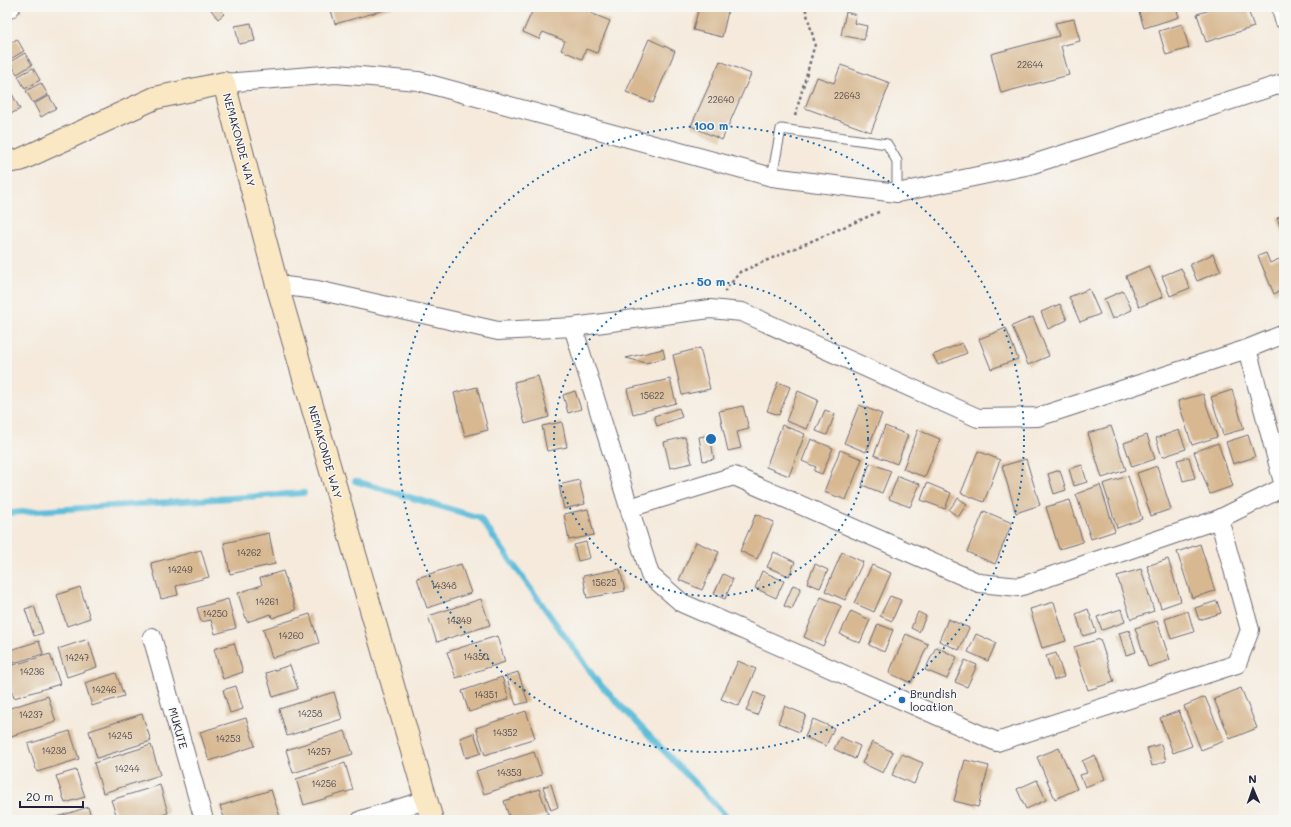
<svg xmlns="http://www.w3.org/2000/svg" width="1291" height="827" font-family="Mali,sans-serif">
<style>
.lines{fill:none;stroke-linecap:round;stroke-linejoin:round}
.stream{stroke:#5bbcd9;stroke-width:6}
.building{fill:#d7b891}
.lane-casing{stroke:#6c6873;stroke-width:11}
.street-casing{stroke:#6c6873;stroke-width:20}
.secondary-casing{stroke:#6c6873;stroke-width:24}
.path{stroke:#6c6873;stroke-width:2.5;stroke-dasharray:3 3;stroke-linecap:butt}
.lane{stroke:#fff;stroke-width:9}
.street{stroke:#fff;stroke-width:18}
.secondary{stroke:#fae7c3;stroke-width:22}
.ring{fill:none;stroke:#1f6fb2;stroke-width:2;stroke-dasharray:2 4}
.poi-dot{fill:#1f6fb2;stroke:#f6f6f2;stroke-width:1.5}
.labels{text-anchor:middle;stroke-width:3;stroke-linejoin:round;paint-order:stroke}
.number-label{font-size:9px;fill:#4f4850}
.street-label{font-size:11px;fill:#22223b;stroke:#f6f6f2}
.poi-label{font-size:11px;fill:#22223b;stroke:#f6f6f2;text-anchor:start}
.centre{fill:#1f6fb2;stroke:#f6f6f2;stroke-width:2}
.ring-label{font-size:12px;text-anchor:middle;font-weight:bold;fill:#1f6fb2;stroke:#f6f6f2;stroke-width:3;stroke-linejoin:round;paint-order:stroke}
</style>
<rect width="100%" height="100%" fill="#f6f6f2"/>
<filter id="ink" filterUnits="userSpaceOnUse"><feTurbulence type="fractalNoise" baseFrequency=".025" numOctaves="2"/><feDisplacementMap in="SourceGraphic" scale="8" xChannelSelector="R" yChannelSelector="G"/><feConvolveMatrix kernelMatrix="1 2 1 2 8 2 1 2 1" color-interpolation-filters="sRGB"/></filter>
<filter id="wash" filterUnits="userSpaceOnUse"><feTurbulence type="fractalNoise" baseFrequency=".012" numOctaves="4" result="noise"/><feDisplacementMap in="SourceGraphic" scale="16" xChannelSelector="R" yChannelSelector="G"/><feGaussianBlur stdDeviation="0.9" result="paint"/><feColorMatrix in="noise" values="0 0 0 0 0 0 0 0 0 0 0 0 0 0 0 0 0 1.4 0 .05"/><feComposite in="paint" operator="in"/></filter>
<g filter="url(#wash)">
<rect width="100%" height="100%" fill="#f5eadc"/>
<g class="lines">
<!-- stream -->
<path class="stream" d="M355,481l125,37 117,163 133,139
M7,513l297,-20"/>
</g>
<g id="blocks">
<!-- building -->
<path class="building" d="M209,7h9l6,7 -6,5z
M330,7h65l-60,17z
M534,7h42l34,14 -13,32 -11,-4 -4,10 -21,-9 4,-9 -22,-9 -4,7 -16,-7z
M699,7h30l-7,30 -29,-7z
M1155,7h21l3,10 -35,11 -5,-16z
M1220,7h27l7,20 -48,15 -9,-28z
M846,12l10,3 -2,8 13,3 -3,14 -23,-5z
M1074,19l6,22 -19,5 8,29 -68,18 -10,-39 68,-18 -4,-13z
M251,23l4,18 -16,3 -4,-18z
M1182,24l7,24 -23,7 -7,-24z
M17,39l7,12 -15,9 -2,-4v-11z
M649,39l26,12 -22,52 -27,-11z
M25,53l7,12 -15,9 -7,-12z
M720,61l31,13 -29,66 -31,-14z
M841,65l49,18 -19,49 -66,-24 12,-31 17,6z
M33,68l7,12 -15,9 -7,-13z
M41,83l7,12 -15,8 -7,-12z
M12,94l8,15 -13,7v-19z
M49,96l7,12 -15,9 -7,-13z
M1284,216v20l-7,-18z
M1266,253l4,10 14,-6v32l-10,5 -16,-38z
M1213,254l8,17 -24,10 -7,-17z
M1149,266l14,31 -24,10 -13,-31z
M1181,268l9,20 -20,8 -8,-20z
M1089,289l11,25 -20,8 -11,-25z
M1123,291l9,19 -20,9 -8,-20z
M1060,304l7,16 -19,9 -7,-17z
M1033,317l16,39 -21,9 -16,-39z
M1006,328l12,31 -27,10 -12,-30z
M962,343l5,10 -29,12 -5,-10z
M700,348l10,41 -28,6 -9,-40z
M663,349l2,9 -19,5 -20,-5z
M538,376l11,41 -24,7 -11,-42z
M670,379l6,24 -43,11 -6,-25z
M778,382l12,5 -11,28 -12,-4z
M477,387l11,43 -23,6 -11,-43z
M1232,390l12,39 -21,6 -12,-38z
M575,391l6,18 -13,4 -5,-18z
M798,391l20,9 -11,29 -21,-8z
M1203,394l14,43 -25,8 -14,-44z
M859,405l23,9 -16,38 -22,-9z
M743,406l6,23 -12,3 4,16 -13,3 -9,-40z
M679,408l3,9 -25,9 -3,-10z
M825,410l10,4 -8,21 -11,-4z
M562,422l5,25 -20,4 -5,-25z
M782,425l23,9 -16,42 -23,-9z
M885,426l23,9 -11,29 -23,-9z
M1111,426l15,44 -24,8 -14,-45z
M918,430l22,9 -15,38 -22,-8z
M1179,430l7,19 -24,8 -6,-19z
M710,435l4,24 -11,2 -4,-24z
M1147,435l8,24 -23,8 -8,-24z
M1248,435l7,22 -22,7 -7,-22z
M685,437l7,26 -22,5 -6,-26z
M811,439l22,9 -11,26 -8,-3 2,-4 -14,-6z
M1218,443l15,43 -23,8 -16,-42z
M840,450l22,9 -16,41 -22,-8z
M978,451l22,9 -16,42 -23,-9z
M1189,457l6,21 -12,3 -6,-21z
M1026,459l14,46 -24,8 -14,-47z
M870,463l21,8 -9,22 -20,-8z
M1082,465l5,17 -13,4 -5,-17z
M1157,466l14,43 -20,7 -14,-43z
M1060,470l6,20 -12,4 -6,-20z
M898,476l22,8 -10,23 -21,-8z
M1128,476l14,43 -25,9 -14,-44z
M579,480l6,24 -21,5 -5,-24z
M927,483l24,10 -6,16 -24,-9z
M1100,485l15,46 -24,8 -15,-45z
M958,498l9,6 -9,13 -9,-7z
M1070,500l13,42 -24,7 -13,-42z
M588,509l6,26 -25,5 -5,-26z
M984,511l28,12 -17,41 -28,-12z
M756,514l18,8 -17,37 -17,-8z
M269,533l6,31 -45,10 -6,-31z
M586,542l4,16 -12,3 -4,-16z
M696,542l23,10 -17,38 -23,-10z
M1200,544l15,47 -23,7 -15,-46z
M201,550l8,27 -33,9 2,9 -17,4 -10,-36z
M774,552l21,10 -6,14 -22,-9z
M842,552l21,10 -18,38 -20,-9z
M1168,559l13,42 -20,7 -14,-42z
M461,564l10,29 -44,15 -10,-30z
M815,564l13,6 -8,18 -13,-5z
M872,565l19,8 -17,39 -20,-9z
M620,569l5,22 -38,7 -4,-22z
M1141,569l13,42 -23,8 -14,-43z
M283,571l13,39 -24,8 -1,-4 -24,8 -9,-29 24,-8 -2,-7z
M762,571l22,10 -8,17 -21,-10z
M723,574l10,5 -8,20 -11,-5z
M793,585l8,3 -9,21 -8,-3z
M80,587l10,31 -23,8 -10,-31z
M890,596l11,4 -9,21 -12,-5z
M821,597l20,9 -18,40 -19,-9z
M228,599l8,29 -21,6 -4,-14 -10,2 -4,-14z
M481,599l9,26 -53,17 -9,-26z
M1217,601l4,12 -22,7 -4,-12z
M1054,602l12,39 -24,7 -12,-39z
M34,606l9,27 -9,3 -9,-27z
M1088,609l8,23 -13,4 -7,-22z
M1121,609l4,13 -23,8 -5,-13z
M851,611l19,9 -10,23 -20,-9z
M1188,611l6,21 -23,7 -6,-20z
M918,612l8,4 -7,16 -8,-4z
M310,614l9,29 -47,15 -9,-29z
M948,619l21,9 -10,22 -20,-9z
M1157,621l13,39 -22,7 -13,-39z
M878,624l15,6 -9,22 -15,-7z
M7,626l5,16 -5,1z
M1129,630l7,22 -10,3 -7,-22z
M906,634l22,10 -17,39 -22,-10z
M976,634l20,9 -8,18 -20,-9z
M497,636l8,26 -49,16 -9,-26z
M88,639l9,28 -30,10 -9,-28z
M1100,639l14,43 -26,8 -14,-43z
M39,641l4,13 -36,11v-14z
M234,643l9,29 -20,7 -9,-30z
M936,647l21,10 -10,22 -22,-9z
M1056,653l8,24 -10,3 -8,-24z
M50,654l10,30 -46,14 -7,-22v-9z
M965,660l12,5 -10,22 -12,-5z
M738,661l18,8 -17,37 -18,-7z
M290,665l8,24 -25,8 -7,-24z
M518,672l10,30 -12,3 -10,-29z
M116,673l8,23 -32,10 -7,-23z
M502,677l7,22 -40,13 -7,-21z
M236,686l7,23 -13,4 -7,-23z
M1241,688l16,40 -27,11 -16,-40z
M334,692l8,27 -55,17 -8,-27z
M754,692l11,5 -8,18 -11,-4z
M48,696l8,26 -48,15 -1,-28z
M1205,697l19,44 -23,9 -17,-44z
M785,706l21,9 -7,17 -21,-9z
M526,711l9,27 -50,17 -9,-27z
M1179,711l13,35 -19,7 -13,-35z
M142,714l9,27 -54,17 -8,-27z
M246,718l9,28 -46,15 -9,-29z
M813,719l21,9 -8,18 -21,-9z
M70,731l9,28 -42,13 -9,-28z
M345,731l8,23 -60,19 -7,-23z
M474,733l7,20 -15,5 -6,-20z
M840,737l20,9 -5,13 -21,-10z
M872,742l21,10 -10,21 -21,-10z
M1161,744l5,17 -14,5 -5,-18z
M151,745l9,30 -57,18 -9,-30z
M1059,748l18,41 -22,10 -18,-42z
M534,752l8,23 -58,19 -8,-23z
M902,754l21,9 -9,21 -22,-9z
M1095,755l10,24 -20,8 -5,-12 7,-2 -5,-12z
M965,760l24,6 -11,41 -24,-6z
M345,763l8,27 -49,15 -8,-26z
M76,770l9,27 -20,6 -9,-27z
M1037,780l9,20 -20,9 -9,-20z
M551,784l7,23 -7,3 -8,-23z
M160,785l8,28 -22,7h-28l-7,-20z
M539,789l9,25 -19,6h-19l-6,-19z
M271,790l10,30h-22l-1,-3 -11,3h-22l-5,-14z
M88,807l4,13h-44z"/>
</g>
</g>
<g filter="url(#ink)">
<use href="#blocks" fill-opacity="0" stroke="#6c6873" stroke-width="1"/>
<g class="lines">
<defs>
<path id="lane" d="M772,177l9,-48 106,15 10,17v32"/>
<path id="street" d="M1281,7l3,13
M7,10l4,-3
M224,83l112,-9 82,7 354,96 125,16 133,-28 254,-82
M277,285l40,5 181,41 75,-4 137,-18 32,3 236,106 60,-1 209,-68 37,-15
M573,327l77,248 32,28 315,139 240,-78 13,-34 -31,-111
M1247,349l37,137
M629,508l105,-32 245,107 40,4 200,-68 65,-32
M152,637l52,183
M361,820l65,-20"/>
<path id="secondary" d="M7,162l13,-2 135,-62 69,-15 53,202 155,535"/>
</defs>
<!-- lane casing -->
<use href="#lane" class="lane-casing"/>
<!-- street casing -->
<use href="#street" class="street-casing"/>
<!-- secondary casing -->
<use href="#secondary" class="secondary-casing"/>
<!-- path -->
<path class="path" d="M795,116l20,-72 -10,-37
M724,292l16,-20 141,-61"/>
<!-- lane -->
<use href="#lane" class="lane"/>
<!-- street -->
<use href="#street" class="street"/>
<!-- secondary -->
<use href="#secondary" class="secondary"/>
</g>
</g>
<!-- distance rings -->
<g class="ring">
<circle cx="711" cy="439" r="157"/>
<circle cx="711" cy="439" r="313"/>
</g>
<!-- markers -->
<circle class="poi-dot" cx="902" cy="700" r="4"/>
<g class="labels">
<!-- number labels -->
<g class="number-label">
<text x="1030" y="68">22644</text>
<text x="847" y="99">22643</text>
<text x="721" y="103">22640</text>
<text x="652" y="399">15622</text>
<text x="249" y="556">14262</text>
<text x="180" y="573">14249</text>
<text x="604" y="586">15625</text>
<text x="444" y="589">14348</text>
<text x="267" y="605">14261</text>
<text x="215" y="617">14250</text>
<text x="459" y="624">14349</text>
<text x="291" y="639">14260</text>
<text x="476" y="660">14350</text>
<text x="77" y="661">14247</text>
<text x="32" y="675">14236</text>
<text x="104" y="693">14246</text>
<text x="486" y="698">14351</text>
<text x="310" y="717">14258</text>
<text x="31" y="718">14237</text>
<text x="505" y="736">14352</text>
<text x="120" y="739">14245</text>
<text x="228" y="742">14253</text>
<text x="54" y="754">14238</text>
<text x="319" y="755">14257</text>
<text x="127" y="772">14244</text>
<text x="509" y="776">14353</text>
<text x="324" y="787">14256</text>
</g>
<!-- street labels -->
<g class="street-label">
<text transform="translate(239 140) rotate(75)" y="4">NEMAKONDE WAY</text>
<text transform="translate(325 452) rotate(74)" y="4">NEMAKONDE WAY</text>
<text transform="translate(178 728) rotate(74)" y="4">MUKUTE</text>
</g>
<!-- poi labels -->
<g class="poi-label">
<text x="910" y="698">Brundish<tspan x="910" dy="13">location</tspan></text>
</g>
</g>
<circle cx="711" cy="439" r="6" class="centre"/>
<g class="ring-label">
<text x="711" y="130">100 m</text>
<text x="711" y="286">50 m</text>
</g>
<!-- margin -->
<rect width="1291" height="827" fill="none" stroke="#f6f6f2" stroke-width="24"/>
<!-- north arrow -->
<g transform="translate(1253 789) rotate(358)" stroke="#f6f6f2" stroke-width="3" paint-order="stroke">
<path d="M0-3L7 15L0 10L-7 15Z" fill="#22223b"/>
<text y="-6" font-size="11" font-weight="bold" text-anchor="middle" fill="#22223b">N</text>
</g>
<!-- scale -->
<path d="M20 801v6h63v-6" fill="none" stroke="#22223b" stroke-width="2"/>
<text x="26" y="801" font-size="12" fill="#22223b" stroke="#f6f6f2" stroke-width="3" paint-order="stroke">20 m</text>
</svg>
